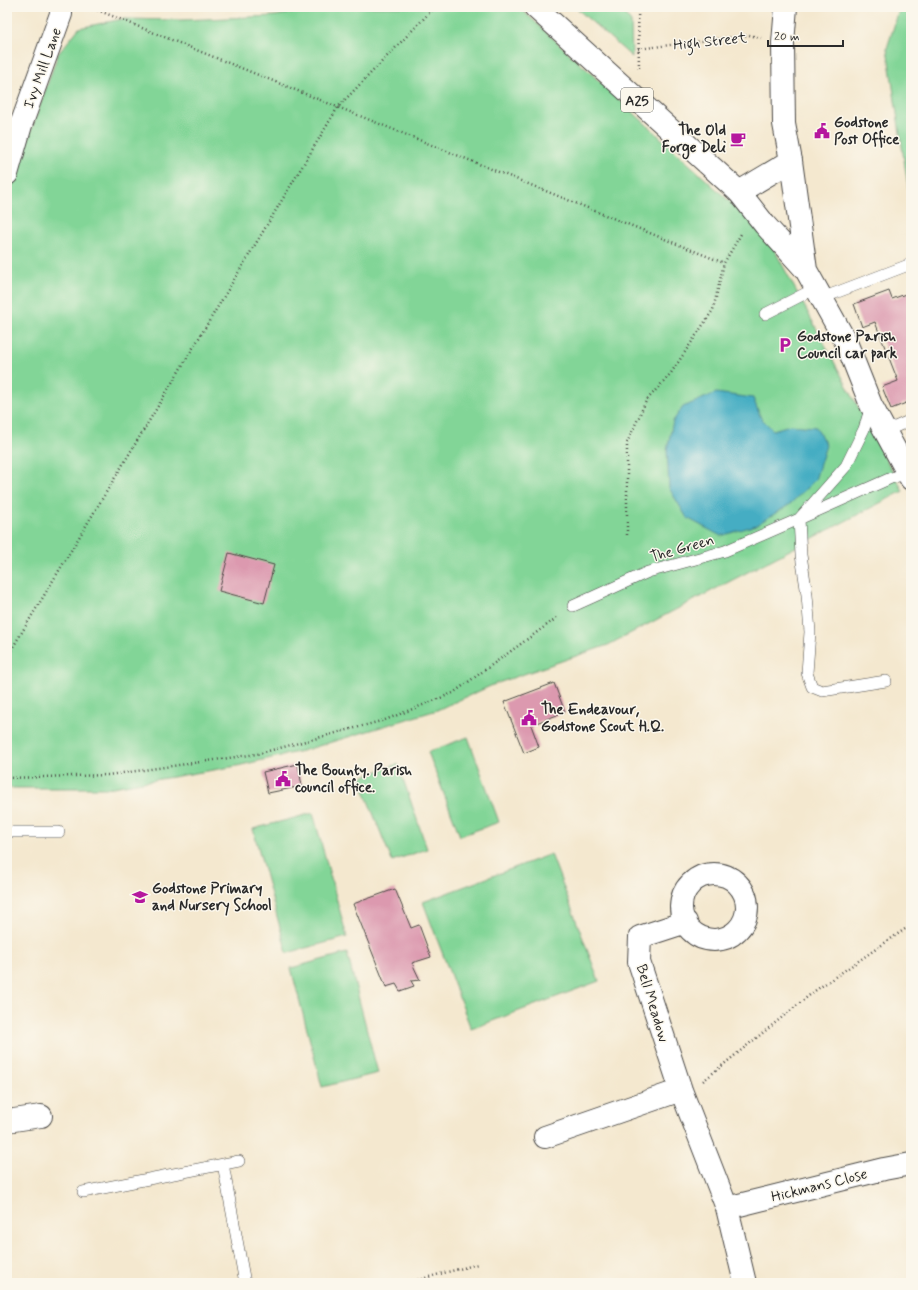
<svg xmlns="http://www.w3.org/2000/svg" width="918" height="1290" font-family="Mynerve,sans-serif">
<style>
.green{fill:#82d597;stroke:#568061}
.water{fill:#44adc3;stroke:#386c77}
.building{fill:#dc99af}
.lines{fill:none;stroke-linecap:round;stroke-linejoin:round}
.service-casing{stroke:#494744;stroke-width:12}
.minor-casing{stroke:#494744;stroke-width:24}
.secondary-casing{stroke:#494744;stroke-width:24}
.primary-casing{stroke:#494744;stroke-width:24}
.path{stroke:#494744;stroke-width:2.5;stroke-dasharray:1 3;stroke-linecap:butt}
.service{stroke:#fff;stroke-width:11}
.minor{stroke:#fff;stroke-width:22}
.secondary{stroke:#fff;stroke-width:22}
.primary{stroke:#fff;stroke-width:22}
.labels{text-anchor:middle;stroke-width:3;stroke-linejoin:round;paint-order:stroke}
.shield{fill:#fbf7ec;stroke:#696865;stroke-width:1}
.shield-label{font-size:14px;font-weight:bold;fill:#2b2b2b}
.street-label{font-size:15px;fill:#2b2b2b;stroke:#fbf7ec}
.poi-label{font-size:15px;font-weight:bold;fill:#2b2b2b;stroke:#fbf7ec;text-anchor:start}
</style>
<rect width="100%" height="100%" fill="#fbf7ec"/>
<filter id="ink" filterUnits="userSpaceOnUse"><feTurbulence type="fractalNoise" baseFrequency=".025" numOctaves="2"/><feDisplacementMap in="SourceGraphic" scale="8" xChannelSelector="R" yChannelSelector="G"/><feConvolveMatrix kernelMatrix="1 2 1 2 8 2 1 2 1" color-interpolation-filters="sRGB"/></filter>
<filter id="wash" filterUnits="userSpaceOnUse"><feTurbulence type="fractalNoise" baseFrequency=".012" numOctaves="4" result="noise"/><feDisplacementMap in="SourceGraphic" scale="16" xChannelSelector="R" yChannelSelector="G"/><feGaussianBlur stdDeviation="0.9" result="paint"/><feColorMatrix in="noise" values="0 0 0 0 0 0 0 0 0 0 0 0 0 0 0 0 0 1.4 0 .05"/><feComposite in="paint" operator="in"/></filter>
<g filter="url(#wash)">
<rect width="100%" height="100%" fill="#f4e8cf"/>
<!-- green -->
<path class="green" d="M326,7h193l248,229 136,255 -295,154 -113,39 -58,26 -135,41 -65,15 -130,22h-100v-588l51,-146 21,-26 43,-9 59,1 93,-4z
M575,7h44l12,15 1,35z
M900,7h11v199l-24,-158z
M468,737l31,85 -39,14 -32,-84z
M398,764l29,85 -35,12 -33,-83z
M313,813l34,124 -60,16 -34,-124z
M551,854l48,127 -128,48 -48,-127z
M347,953l31,120 -56,14 -31,-119z"/>
<!-- water -->
<path class="water" d="M716,393l37,5 8,20 12,12 17,-5 26,2 10,18 -11,35 -26,25 -33,20 -35,11 -34,-18 -18,-30 -2,-38 6,-29 10,-14z"/>
<g id="blocks">
<!-- building -->
<path class="building" d="M889,291l3,8 19,-7v109l-20,8 -9,-22 16,-6 -23,-59 -13,5 -8,-23z
M229,553l45,12 -10,38 -45,-12z
M554,683l11,29 -34,13 8,22 -15,6 -20,-51z
M298,764l4,22 -34,7 -5,-21z
M395,889l16,39 8,-3 12,32 -19,6 8,17 -9,1 3,5 -14,5 -4,-7 -10,3 -33,-83z"/>
</g>
</g>
<g filter="url(#ink)">
<use href="#blocks" fill-opacity="0" stroke="#494744" stroke-width="1"/>
<g class="lines">
<defs>
<path id="service" d="M822,298l89,-34
M765,314l51,-26
M886,431l25,-11
M573,606l75,-34 77,-21 74,-32 47,-53 18,-37 7,-23
M886,681l-64,10 -10,-4 -5,-14 3,-41 -3,-37 -6,-40 -2,-36 92,-41 15,-4
M7,832h52
M223,1164l22,119
M83,1192l156,-31"/>
<path id="minor" d="M7,174l14,-49 40,-111v-7
M681 907a33 33 0 1 1 66 0a33 33 0 1 1-66 0Z
M686,922l-46,15 -1,25 42,128 46,118 18,75
M7,1121l34,-5
M545,1137l136,-47
M727,1208l157,-39 27,-5"/>
<path id="secondary" d="M791,161l15,109
M739,192l26,33 41,45 40,72 25,63 40,74"/>
<path id="primary" d="M535,7l204,185 52,-31 -7,-37 -1,-81 3,-36"/>
</defs>
<!-- service casing -->
<use href="#service" class="service-casing"/>
<!-- minor casing -->
<use href="#minor" class="minor-casing"/>
<!-- secondary casing -->
<use href="#secondary" class="secondary-casing"/>
<!-- primary casing -->
<use href="#primary" class="primary-casing"/>
<!-- path -->
<path class="path" d="M90,7l634,256
M638,7l1,61
M638,49l111,-14 12,3
M627,535v-92l19,-42 25,-28 42,-63 11,-47 17,-29
M7,657l331,-550 97,-100
M7,778l101,-3 149,-21 128,-34 68,-27 105,-76
M703,1081l113,-91 95,-65
M406,1283l72,-19"/>
<!-- service -->
<use href="#service" class="service"/>
<!-- minor -->
<use href="#minor" class="minor"/>
<!-- secondary -->
<use href="#secondary" class="secondary"/>
<!-- primary -->
<use href="#primary" class="primary"/>
</g>
</g>
<!-- icons -->
<defs>
<symbol id="civic-bare" viewBox="-9 -9 18 18"><path d="M-.6-6.5H3V-4.5H.6V-3L4-1V1h2V6H-6V1h2V-1L-.6-3ZM-1.2 2.5V6h2.4V2.5Z" fill="#b5179e" stroke="#fbf7ec" stroke-width="2.5" paint-order="stroke"/></symbol>
<symbol id="cafe-bare" viewBox="-9 -9 18 18"><path d="M-5.5-4.5H6V0H3Q3 3.5 0 3.5H-2.5Q-5.5 3.5-5.5 0ZM3-3.2v2h1.7v-2ZM-6 4.5H4V6H-6Z" fill="#b5179e" stroke="#fbf7ec" stroke-width="2.5" paint-order="stroke"/></symbol>
<symbol id="parking-bare" viewBox="-9 -9 18 18"><path d="M-3.5-5.5H1a3.5 3.5 0 0 1 0 7H-1V5.5H-3.5ZM-1-3.4V-.6H.8a1.4 1.4 0 0 0 0-2.8Z" fill="#b5179e" stroke="#fbf7ec" stroke-width="2.5" paint-order="stroke"/></symbol>
<symbol id="school-bare" viewBox="-9 -9 18 18"><path d="M0-5L7-2L0 1L-7-2ZM-4 1L0 2.5L4 1V4Q0 6-4 4Z" fill="#b5179e" stroke="#fbf7ec" stroke-width="2.5" paint-order="stroke"/></symbol>
</defs>
<g fill-rule="evenodd">
<use href="#civic-bare" x="811" y="120" width="22" height="22"/>
<use href="#cafe-bare" x="727" y="128" width="22" height="22"/>
<use href="#parking-bare" x="774" y="334" width="22" height="22"/>
<use href="#civic-bare" x="518" y="707" width="22" height="22"/>
<use href="#civic-bare" x="272" y="768" width="22" height="22"/>
<use href="#school-bare" x="129" y="886" width="22" height="22"/>
</g>
<g class="labels">
<!-- shield labels -->
<rect class="shield" x="621" y="88" width="32" height="24" rx="3"/>
<g class="shield-label">
<text x="637" y="105">A25</text>
</g>
<!-- street labels -->
<g class="street-label">
<text transform="translate(710 41) rotate(-6)" y="5">High Street</text>
<text transform="translate(42 68) rotate(-70)" y="5">Ivy Mill Lane</text>
<text transform="translate(682 548) rotate(-16)" y="5">The Green</text>
<text transform="translate(653 1003) rotate(73)" y="5">Bell Meadow</text>
<text transform="translate(819 1185) rotate(-14)" y="5">Hickmans Close</text>
</g>
<!-- poi labels -->
<g class="poi-label">
<text x="834" y="127">Godstone<tspan x="834" dy="17">Post Office</tspan></text>
<text x="726" y="135" text-anchor="end">The Old<tspan x="726" dy="17">Forge Deli</tspan></text>
<text x="797" y="341">Godstone Parish<tspan x="797" dy="17">Council car park</tspan></text>
<text x="541" y="714">The Endeavour,<tspan x="541" dy="17">Godstone Scout H.Q.</tspan></text>
<text x="295" y="775">The Bounty. Parish<tspan x="295" dy="17">council office.</tspan></text>
<text x="152" y="893">Godstone Primary<tspan x="152" dy="17">and Nursery School</tspan></text>
</g>
</g>
<!-- margin -->
<rect width="918" height="1290" fill="none" stroke="#fbf7ec" stroke-width="24"/>
<!-- scale -->
<path d="M768 40v6h75v-6" fill="none" stroke="#2b2b2b" stroke-width="2"/>
<text x="774" y="40" font-size="12" fill="#2b2b2b" stroke="#fbf7ec" stroke-width="3" paint-order="stroke">20 m</text>
</svg>
